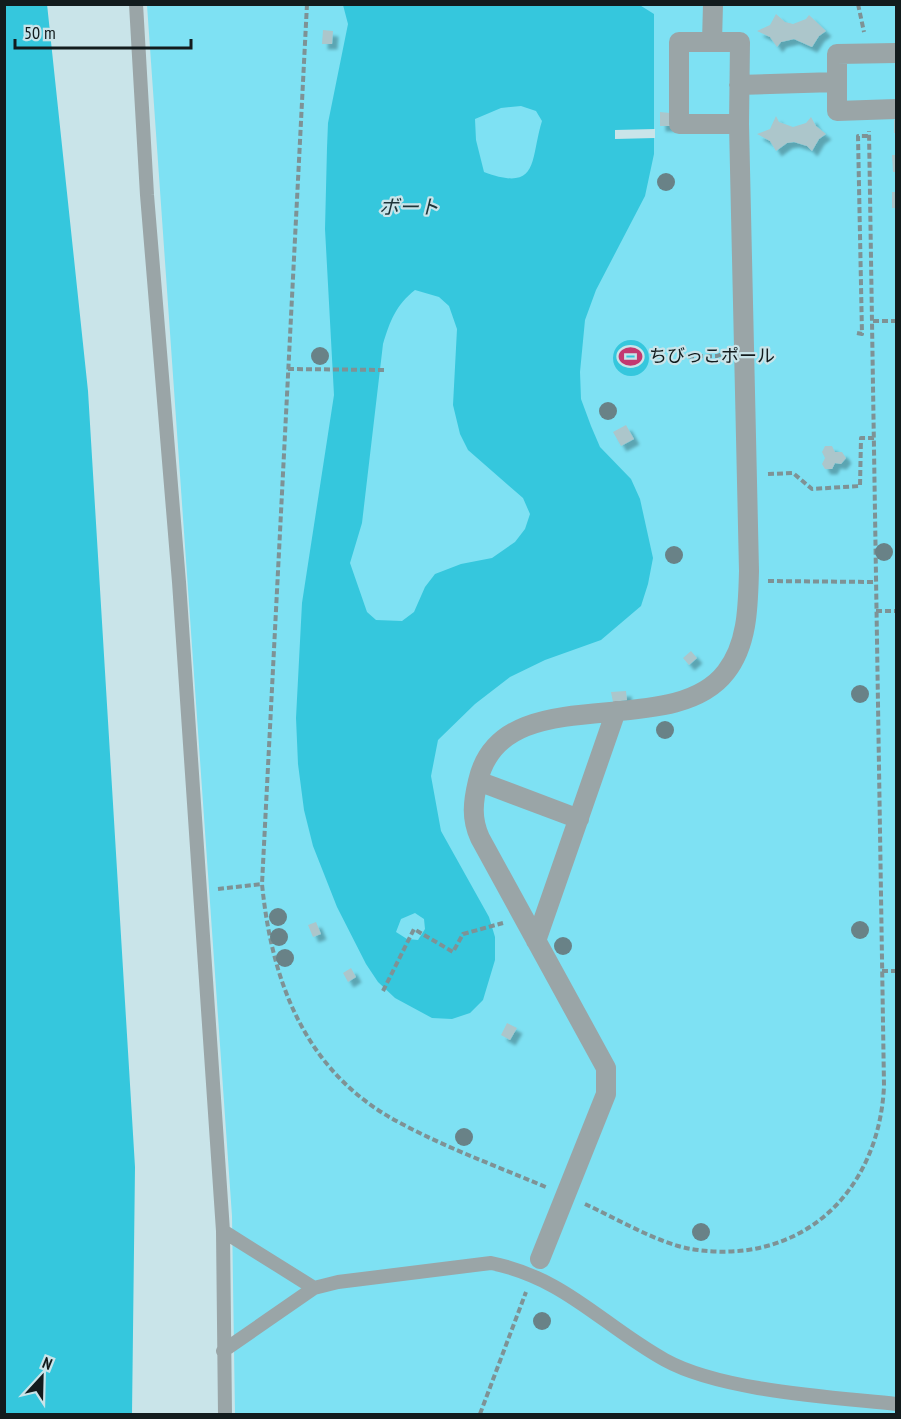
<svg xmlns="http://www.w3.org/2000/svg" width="901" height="1419" font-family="'PT Sans Narrow','Noto Sans JP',sans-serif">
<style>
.green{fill:#7ee1f3}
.water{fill:#35c7dd;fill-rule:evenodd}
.pier{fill:#c9e4e9}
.building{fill:#acc6cb;filter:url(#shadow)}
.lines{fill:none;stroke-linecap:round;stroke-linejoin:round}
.path{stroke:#7e9295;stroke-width:4;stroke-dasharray:6 3;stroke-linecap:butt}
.service{stroke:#9aa5a7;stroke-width:14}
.pedestrian{stroke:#9aa5a7;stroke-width:20}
.tree{fill:#698287}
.labels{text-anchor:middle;stroke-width:4.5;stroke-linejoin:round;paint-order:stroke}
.poi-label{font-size:18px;fill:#121b1d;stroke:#c9e4e9;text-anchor:start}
.water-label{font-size:20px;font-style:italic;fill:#1d3439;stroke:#c9e4e9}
</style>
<defs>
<filter id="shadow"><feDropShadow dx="5.5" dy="5.5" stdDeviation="1.5" flood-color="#0004"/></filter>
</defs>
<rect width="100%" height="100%" fill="#c9e4e9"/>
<!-- green -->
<path class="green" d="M147,5h749v1409h-661l-3,-198z"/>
<!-- water -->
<path class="water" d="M47,4l41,387 47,776 -3,247h-127l-1,-1409z
M638,4l16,10v140l-9,42 -49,94 -11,30 -5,52 1,27 10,27 9,21 31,32 9,20 13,59 -5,26 -7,22 -40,34 -56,20 -35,17 -35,27 -37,36 -7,36 10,55 48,86 6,20v23l-12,40 -13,13 -18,6 -20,-1 -37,-20 -17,-16 -12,-18 -29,-57 -24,-61 -9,-36 -6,-46 -2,-46 6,-115 32,-208 -9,-166 2,-81 1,-25 20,-99 -5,-19zM521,106l15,5 6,10c-12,38 -2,72 -58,51l-8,-32 -1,-21 26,-11zM415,290l24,7 10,9 8,23 -4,76 7,29 8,16 55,48 7,16 -5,15 -10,13 -23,16 -31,6 -26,10 -10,13 -11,25 -12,9 -26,-1 -9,-8 -17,-49 12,-40 21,-179c7,-23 13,-39 32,-54zM415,913l9,6 1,10 -7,11 -11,-1 -11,-7 5,-13z
M613 358a18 18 0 1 1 36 0a18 18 0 1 1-36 0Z"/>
<!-- pier -->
<path class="pier" d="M655,129v9l-40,1v-9z"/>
<!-- building -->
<path class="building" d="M776,14l9,8 8,2 13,-5 3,-4 17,16 -7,5 -7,11 -18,-8 -13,3 -4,5 -7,-10 -13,-6 13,-6z
M323,30l10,1 -1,13h-10z
M660,112l10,1v13h-10z
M776,116l3,6 14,5 13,-4 5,-6 5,9 10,8 -7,5 -7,12 -5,-5 -13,-4 -7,1 -11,8 -6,-10 -13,-7 13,-5z
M894,120h2v13h-2z
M892,155h4v17h-3z
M892,192h4v16h-4z
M626,425l8,14 -13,7 -8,-14z
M825,446h7l3,6h7l4,6 -5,6 -6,-1 -3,6h-7l-3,-5 3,-6 -3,-6z
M691,651l6,7 -8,7 -6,-7z
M626,691l1,9 -14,2 -2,-10z
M316,922l5,12 -8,3 -5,-12z
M351,968l5,9 -8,5 -5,-9z
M507,1023l10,5 -7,12 -9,-5z"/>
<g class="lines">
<!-- path -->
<path class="path" d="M307,4l-45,880c10,101 45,191 140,240 47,25 97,43 146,64
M858,4l6,28
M873,321h23
M857,333l5,1 -4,-198h12
M679,357l38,-1 8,-3
M288,369l98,1
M768,474l25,-1 19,16 48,-3 1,-48h14
M768,581l107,1
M876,611h19
M218,889l44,-5
M882,971h14
M383,991l31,-62 39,23 10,-18 40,-11
M585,1204c30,14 75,40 106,45 109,18 188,-56 193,-163l-15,-955
M480,1414l46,-122"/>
<!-- service -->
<path class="service" d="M136,4l11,191 32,387 44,649 2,183
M223,1231l91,57
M223,1351l91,-63 24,-6 153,-19c74,15 111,62 174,97 56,31 166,37 231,44"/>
<!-- pedestrian -->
<path class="pedestrian" d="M679,42h61l-1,82h-60z
M712,42l1,-38
M896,53l-59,1v57l59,-2
M739,85l97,-3
M478,781l101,38
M536,941l80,-230
M540,1259l66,-165v-26l-126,-230c-9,-20 -7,-36 -2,-57 24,-106 193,-37 248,-109 22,-28 22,-67 23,-101l-10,-447"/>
</g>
<!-- trees -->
<g class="tree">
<circle cx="666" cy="182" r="9"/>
<circle cx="320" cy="356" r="9"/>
<circle cx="608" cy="411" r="9"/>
<circle cx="884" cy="552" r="9"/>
<circle cx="674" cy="555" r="9"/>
<circle cx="860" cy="694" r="9"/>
<circle cx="665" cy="730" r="9"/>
<circle cx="278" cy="917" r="9"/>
<circle cx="860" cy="930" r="9"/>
<circle cx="279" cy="937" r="9"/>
<circle cx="563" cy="946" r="9"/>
<circle cx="285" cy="958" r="9"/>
<circle cx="464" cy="1137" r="9"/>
<circle cx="701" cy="1232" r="9"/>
<circle cx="542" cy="1321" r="9"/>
</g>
<!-- icons -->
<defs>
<symbol id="stadium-bare" viewBox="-9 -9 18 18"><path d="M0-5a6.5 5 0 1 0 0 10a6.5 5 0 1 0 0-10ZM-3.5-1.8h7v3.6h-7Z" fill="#c33970" stroke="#c9e4e9" stroke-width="2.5" paint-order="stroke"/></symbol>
</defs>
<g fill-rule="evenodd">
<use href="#stadium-bare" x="614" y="340" width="33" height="33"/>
</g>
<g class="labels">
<!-- poi labels -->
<g class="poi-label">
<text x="649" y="362">ちびっこポール</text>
</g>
<!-- water labels -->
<g class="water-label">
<text x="409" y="214">ボート</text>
</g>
</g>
<!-- border -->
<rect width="901" height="1419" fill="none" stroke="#121b1d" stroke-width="12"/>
<!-- north arrow -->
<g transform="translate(42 1377) rotate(22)" stroke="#c9e4e9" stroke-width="4.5" paint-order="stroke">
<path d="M0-4.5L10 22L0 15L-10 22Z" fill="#121b1d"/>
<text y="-9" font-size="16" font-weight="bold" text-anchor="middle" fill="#121b1d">N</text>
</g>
<!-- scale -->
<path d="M15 39v9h176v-9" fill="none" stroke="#121b1d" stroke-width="3"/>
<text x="24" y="39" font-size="18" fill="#121b1d" stroke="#c9e4e9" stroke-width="4.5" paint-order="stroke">50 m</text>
</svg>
